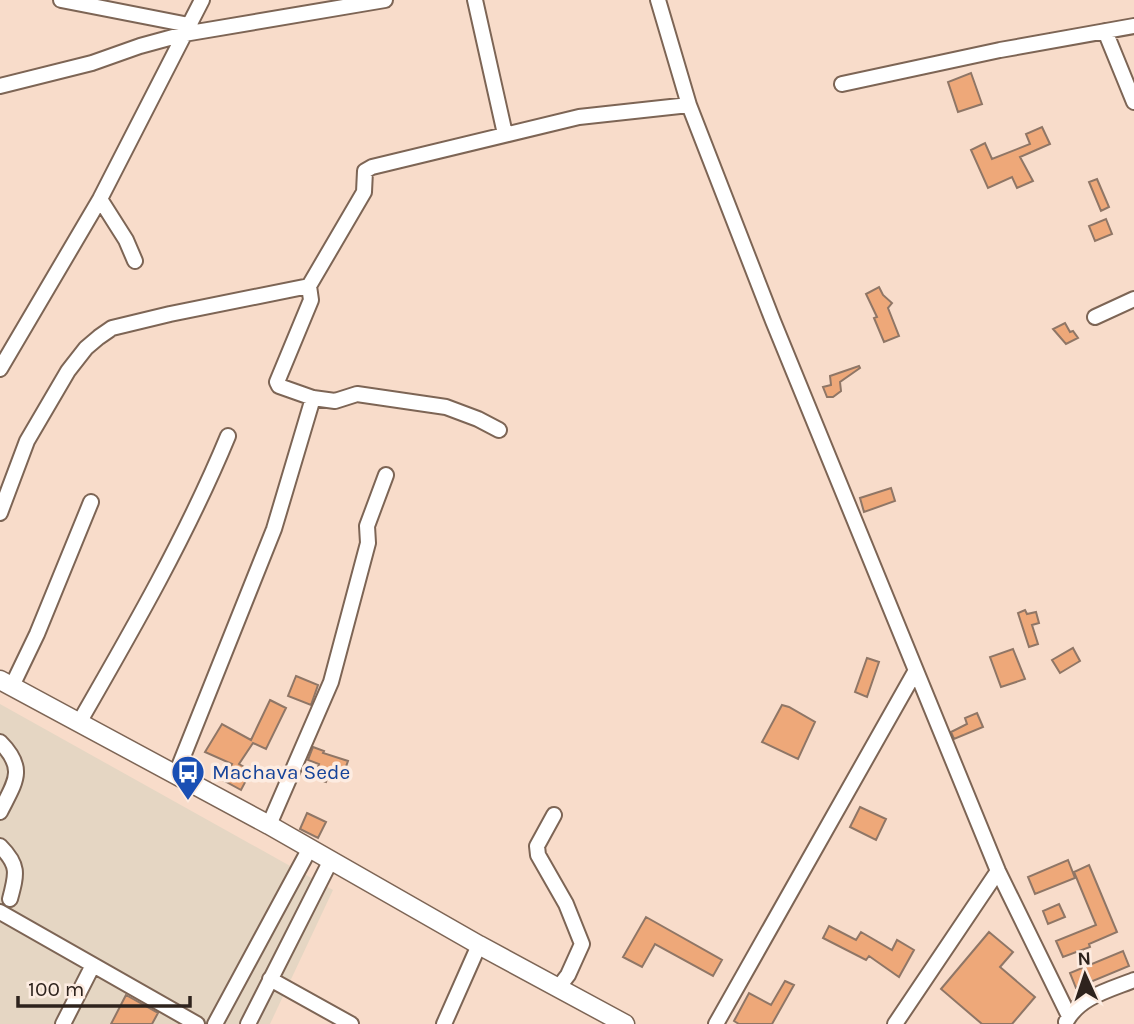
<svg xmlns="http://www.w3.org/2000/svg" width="1134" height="1024" font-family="Karla,sans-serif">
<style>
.industrial{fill:#e5d6c3}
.building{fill:#eea879;stroke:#8f7666;stroke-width:2}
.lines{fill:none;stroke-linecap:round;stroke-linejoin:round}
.minor-casing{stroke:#7d6555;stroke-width:18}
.major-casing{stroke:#7d6555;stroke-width:21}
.minor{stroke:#fff;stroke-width:14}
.major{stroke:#fff;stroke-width:18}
.labels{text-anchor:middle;stroke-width:7;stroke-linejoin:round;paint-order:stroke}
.transit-label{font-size:21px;fill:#164399;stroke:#fdece1;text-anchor:start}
</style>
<rect width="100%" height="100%" fill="#f8dcca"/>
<!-- industrial -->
<path class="industrial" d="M0,704l333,186 -63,134h-270z"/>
<!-- building -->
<path class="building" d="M971,73l11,31 -24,8 -10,-30z
M1042,127l8,17 -30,13 13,24 -16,7 -5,-11 -24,11 -17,-38 14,-7 7,16 38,-15 -4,-10z
M1097,179l12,28 -8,4 -12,-29z
M1106,219l6,15 -17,7 -6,-15z
M879,287l4,8 9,8 -4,5 11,28 -15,6 -10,-24 3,-1 -11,-23z
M1065,323l5,9 3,-1 5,7 -12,6 -13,-15z
M859,366l1,2 -20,14 1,9 -8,6h-6l-4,-10 8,-2 -1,-9z
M891,488l4,13 -31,11 -4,-14z
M1025,610l2,4 9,-2 3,11 -7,2 6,19 -9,3 -11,-34z
M1073,648l7,13 -20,12 -8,-13z
M1013,649l12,30 -24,8 -11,-30z
M867,658l12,4 -12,35 -12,-5z
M296,676l22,9 -7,20 -23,-9z
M270,700l16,8 -20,41 -13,-6 -14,21 12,7 -10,19 -18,-10 9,-16 -27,-12 17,-28 29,16z
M782,705l7,2 26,15 -17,37 -36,-17z
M977,713l6,14 -29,12 -3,-7 16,-8 -2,-6z
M313,747l11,4 -1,2 25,8 -4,11 -7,-2 -2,5 -6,-2 -3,9 -12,-4 5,-14 -11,-4z
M860,807l26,12 -10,21 -26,-13z
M307,813l19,9 -8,16 -18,-9z
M1068,860l7,18 -40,16 -7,-17z
M1089,865l28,67 -28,12 1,3 -27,10 -7,-16 40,-16 -22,-53z
M1059,904l6,13 -17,7 -5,-13z
M646,917l76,43 -9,16 -58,-32 -13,23 -19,-10z
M829,926l27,14 5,-8 31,18 5,-10 17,10 -15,27 -30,-21 -3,4 -43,-22z
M989,932l24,20 -13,15 35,30 -23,27h-30l-41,-35z
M1123,951l6,15 -53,22 -6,-15z
M785,981l9,4 -22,39h-33l-5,-3 15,-28 22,12z
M126,995l32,18 -6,11h-41z"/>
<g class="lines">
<defs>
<path id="minor" d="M61,0l128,25
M475,0l30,134
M1105,31l29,71
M842,84l158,-34 134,-24
M0,86l92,-23 48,-17 44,-12 201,-34
M689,105l84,216 225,550 71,145
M100,199l26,41 9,21
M1095,317l39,-18
M0,369l100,-170 102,-199
M499,430l-21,-11 -32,-12 -89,-13 -22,7 -22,-3 -34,-12 -2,-4 34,-82 -2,-14 55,-94 1,-21 7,-4 207,-50 110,-12 -31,-105
M0,513l27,-72 41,-70 18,-23 13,-11 13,-9 58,-14 139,-28
M12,686l25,-52 54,-132
M80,721c53,-92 107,-186 148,-285
M0,742c27,27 15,40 0,70
M176,774l98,-245 39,-131
M554,815l-17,31 1,9 28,49 16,40 -14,31 -10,13
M269,825l62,-143 37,-139 -1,-17 19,-51
M0,846c19,19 17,27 10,53
M0,912l197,112
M270,979l81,45
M1066,1022c13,-25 43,-32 68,-42
M63,1024l30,-59
M215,1024l95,-176
M248,1024l83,-164
M444,1024l35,-79
M716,1024l199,-352
M895,1024l103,-153"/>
<path id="major" d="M0,680l269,145 210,120 146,79"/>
</defs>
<!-- minor casing -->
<use href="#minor" class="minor-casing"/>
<!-- major casing -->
<use href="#major" class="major-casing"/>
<!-- minor -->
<use href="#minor" class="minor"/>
<!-- major -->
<use href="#major" class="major"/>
</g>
<!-- icons -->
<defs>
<symbol id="bus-pin" viewBox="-11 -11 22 30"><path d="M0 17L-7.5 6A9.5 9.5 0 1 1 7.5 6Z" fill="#1a4fb4" stroke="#fdece1"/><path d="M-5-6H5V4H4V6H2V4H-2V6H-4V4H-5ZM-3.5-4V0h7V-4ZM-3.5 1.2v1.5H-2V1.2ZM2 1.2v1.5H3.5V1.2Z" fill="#fff"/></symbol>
</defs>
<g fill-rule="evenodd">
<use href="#bus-pin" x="169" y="753" width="38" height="52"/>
</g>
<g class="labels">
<!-- transit labels -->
<g class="transit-label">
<text x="212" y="779">Machava Sede</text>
</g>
</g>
<!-- north arrow -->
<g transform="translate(1085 975) rotate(357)" stroke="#fdece1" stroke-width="5" paint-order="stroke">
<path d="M0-5L12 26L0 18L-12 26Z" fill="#2e231d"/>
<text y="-10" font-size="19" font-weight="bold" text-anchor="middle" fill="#2e231d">N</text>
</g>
<!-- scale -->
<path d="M18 996v10h172v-10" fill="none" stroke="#2e231d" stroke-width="3.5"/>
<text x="28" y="996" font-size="21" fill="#2e231d" stroke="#fdece1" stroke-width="5" paint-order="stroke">100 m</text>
</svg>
